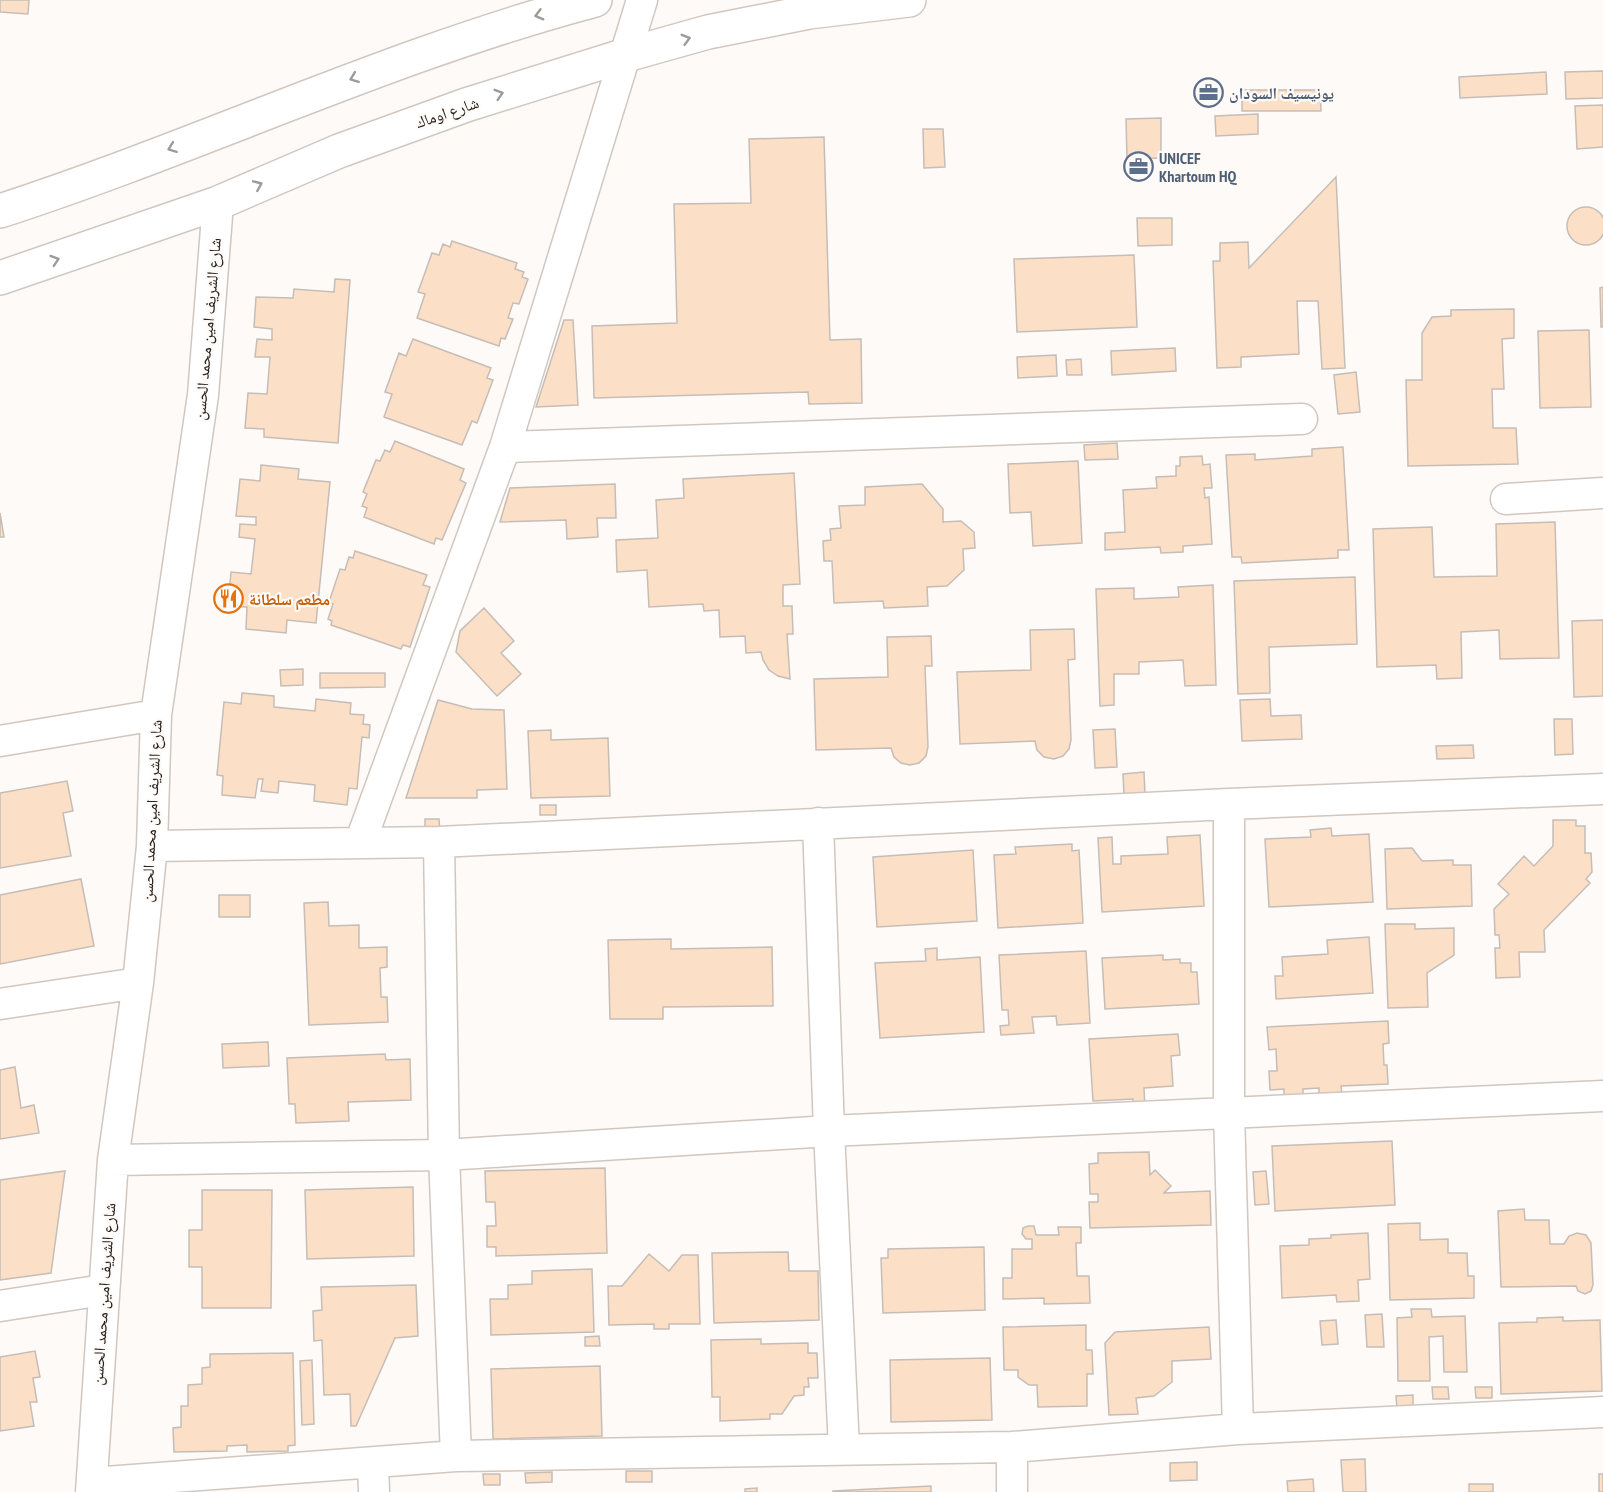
<svg xmlns="http://www.w3.org/2000/svg" width="1603" height="1492" font-family="'PT Sans Narrow','Noto Naskh Arabic',sans-serif">
<style>
.building{fill:#fcdfc7;stroke:#c6bdb6;stroke-width:1.5}
.lines{fill:none;stroke-linecap:round;stroke-linejoin:round}
.street-casing{stroke:#d0c7c0;stroke-width:33}
.primary-casing{stroke:#d0c7c0;stroke-width:36}
.street{stroke:#fff;stroke-width:30}
.primary{stroke:#fff;stroke-width:33}
.oneway{stroke:#9c9b9a}
.labels{text-anchor:middle;stroke-width:4.5;stroke-linejoin:round;paint-order:stroke}
.service-label{font-size:16px;font-weight:bold;fill:#4e5e75;stroke:#fefaf7;text-anchor:start}
.street-label{font-size:16px;fill:#24211e;stroke:#fefaf7}
.food-label{font-size:16px;font-weight:bold;fill:#c56008;stroke:#fefaf7;text-anchor:start}
</style>
<rect width="100%" height="100%" fill="#fefaf7"/>
<!-- building -->
<path class="building" d="M0,0h29l-1,14 -28,-2z
M1603,71v27l-37,1 -1,-27z
M1546,72l1,22 -87,4 -1,-21z
M1242,90h78l1,21h-79z
M1603,105v42l-26,2 -2,-43z
M1258,114v20l-42,2 -1,-20z
M1161,118v40l-34,1 -1,-40z
M923,129h20l2,38 -21,1z
M824,137l6,203 31,-1 1,64 -53,1 -1,-12 -214,6 -2,-72 85,-3 -3,-119 77,-1 -2,-64z
M1336,177l9,191 -23,1 -4,-68h-21l2,53 -58,3v10l-24,1 -4,-107h7v-18l28,-1 1,26z
M1567 226a19 19 0 1 1 38 0a19 19 0 1 1-38 0Z
M1137,218h35v27l-34,1z
M452,241l65,22 -2,6 9,3 -2,5 6,2 -9,25 -6,-1 -5,15 5,1 -8,20 -4,-1 -2,8 -82,-28 8,-24 -7,-2 14,-39 7,2 4,-11 7,3z
M1134,255l3,72 -120,5 -3,-73z
M335,279l15,1 -12,163 -74,-6v-8l-19,-1 3,-35 19,1 3,-37h-15l2,-18 15,1v-11l-18,-2 2,-30 37,1 1,-9 40,3z
M1603,287v40h-2l-1,-39z
M1514,309v29l-12,1 2,50h-12l1,39h23l2,36 -110,2 -2,-86h16v-47l10,-16 19,-1v-6z
M564,320h9l5,85 -42,2z
M1589,330l2,77 -51,1 -2,-77z
M413,339l78,29 -4,10 6,2 -16,43 -5,-2 -10,24 -78,-28 8,-23 -7,-2 14,-39 7,3z
M1175,348l1,23 -64,4 -1,-24z
M1056,355l1,21 -39,2 -1,-21z
M1081,359l1,16h-15l-1,-15z
M1356,372l4,40 -22,2 -4,-39z
M395,441l69,28 -4,11 6,3 -24,57 -6,-2 -2,6 -70,-27 3,-9 -5,-2 5,-12 -4,-2 13,-32 4,1 5,-11 5,2z
M1117,443l1,16 -33,1 -1,-15z
M1343,447l6,103h-11v8l-96,5 -1,-6h-9l-6,-102 29,-1v6l57,-4v-7z
M1202,456l1,9 7,-1 2,24h-8l1,10 4,-1 3,47 -29,2v6l-22,1 -1,-6 -55,3v-17l20,-1 -2,-42 34,-2 -1,-11 20,-1v-10h4v-9z
M1078,461l4,82 -49,3 -2,-34 -21,1 -2,-49z
M261,465l38,4 -1,10 32,3 -14,141 -29,-3 -1,13 -40,-4 1,-22 -19,-1 3,-34 20,2 4,-35 -16,-2 1,-13 16,1v-8l-20,-1 4,-37 20,2z
M794,473l6,111 -17,1v21h9l1,28h-6l3,45 -12,-3 -9,-6 -6,-10 -2,-8 -15,1 -1,-17 -25,1 -1,-27 -15,1 -1,-7 -54,3 -2,-37 -30,2 -1,-32 42,-2 -2,-38 28,-2 -1,-19z
M615,484l1,34h-19l1,19 -31,2 -1,-19 -66,2 10,-34z
M922,484l21,25v13l18,-1 13,11 1,16 -12,1 1,21 -17,16 -20,1 1,19 -44,2 -1,-7 -49,2 -2,-42h-8l-1,-20 8,-1 -1,-11 11,-1 -2,-22 26,-1v-18z
M0,513l4,24h-4z
M1555,522l4,136 -59,1 -1,-29 -38,2 1,46 -25,1 -1,-14 -59,2 -4,-138 59,-2 2,50 63,-1 -1,-52z
M355,551l72,24 -4,10 7,2 -20,60 -7,-2 -2,4 -70,-24 1,-4 -4,-2 5,-15 -4,-2 11,-33 5,1 4,-13 4,1z
M1355,577l2,67 -88,3 1,46 -32,1 -4,-113z
M1213,585l3,100 -31,1 -2,-26 -44,2v12h-25v31l-14,1 -4,-117 38,-1v11l45,-2 -1,-10z
M484,608l30,33 -13,12 20,21 -24,22 -41,-44 4,-21z
M1603,620v76l-29,1 -2,-76z
M1074,629l1,30 -7,1 3,80 -2,9 -6,7 -9,3 -10,-2 -7,-7 -2,-9 -75,3 -3,-72 74,-2 -1,-40z
M931,636l1,30h-7l3,81 -2,9 -7,7 -9,2 -9,-2 -7,-6 -3,-9 -75,2 -2,-71 74,-2 -1,-40z
M303,669v16l-22,1 -1,-16z
M320,673h65v14l-65,1z
M242,693l32,3v11l41,4 1,-12 35,4 -1,11 14,1 -1,9 7,1 -1,13 -7,-1 -5,52 -8,-1 -2,17 -33,-4 1,-16 -36,-4 -1,12 -17,-2 2,-12h-5l-3,19 -33,-3 1,-19 -6,-1 7,-73 17,2z
M1270,699l1,17 30,-1 1,24 -60,2 -2,-41z
M438,700l34,9 32,1 3,79 -30,1v8h-71z
M1554,719h18l1,35 -18,1z
M1115,729l2,38 -22,1 -2,-38z
M551,730v10l57,-2 2,58 -79,2 -3,-67z
M1473,745l1,13 -37,1 -1,-13z
M1144,772l1,22 -21,1 -1,-21z
M67,781l6,30 -10,2 8,43 -71,12v-75z
M540,805h16v10h-16z
M425,819h14l1,13 -15,1z
M1553,820h23v6h9v27h6l1,19 -6,7 4,4 -46,47 1,22h-26l1,25 -24,1 -1,-30h5l-1,-13h-4l-1,-26 15,-15 -11,-10 26,-28 10,10 19,-20z
M1331,828l1,8 37,-2 4,68 -104,5 -4,-68 46,-2 -1,-7z
M1200,835l4,71 -102,6 -4,-74 14,-1 1,27h8v-8l47,-2 -1,-17z
M1072,844v7l7,-1 4,73 -85,5 -4,-73 22,-1 -1,-7z
M1412,848l10,13 31,-1v5h18l1,41 -85,3 -2,-60z
M973,850l4,71 -100,6 -4,-70z
M81,879l13,67 -94,18v-69z
M219,895h31v22h-31z
M328,902l1,24 30,-1v23l28,-1v20l-7,1 1,29h6l1,25 -79,3 -5,-122z
M1385,924h30v5l39,-1v27l-27,18 1,34 -40,1z
M1369,937l4,56 -97,6 -1,-23h8l-1,-19 46,-3 -1,-14z
M671,939v10l101,-2 1,59 -110,1v12h-53l-2,-79z
M937,948v12l43,-3 4,75 -104,6 -5,-75 51,-2 -1,-12z
M1086,951l4,72 -33,2 -1,-9 -24,1 2,16 -33,2 -1,-9 9,-1 -1,-15h-6l-3,-55z
M1163,955v5l17,-1v4h11v9h6l2,32 -94,5 -3,-51z
M1388,1021l1,22 -6,1 1,21h3l1,19 -47,2 1,8 -23,1v-7l-16,1v9l-19,1v-10l-14,1 -1,-19h8l-1,-22 -7,1 -2,-23z
M1178,1034l2,21 -9,1 2,30 -29,2 1,22 -11,1 -1,-12 -40,2 -4,-62z
M268,1042l1,24 -46,2 -1,-24z
M385,1054l1,6 24,-1 1,41 -63,2 1,19 -53,2 -1,-19h-6l-2,-46z
M15,1067l6,41 13,-3 5,28 -39,6v-69z
M1392,1141l3,64 -120,6 -3,-65z
M1149,1152l1,23 5,-5 16,16 -7,7 46,-2 1,34 -121,3 -1,-26h9v-8h-8l-1,-30 9,-1v-10z
M605,1168l2,85 -111,3v-9h-9v-21h9l-1,-24h-9l-1,-31z
M65,1171l-14,102 -51,7v-100z
M1266,1171l3,33 -14,1 -2,-33z
M413,1187l1,69 -107,3 -2,-69z
M202,1190h70l-1,118h-69v-41h-13v-37h13z
M1524,1209l1,11h24l1,24h14l5,-8 8,-3 9,2 5,8 2,42 -2,6 -6,3 -7,-3 -2,-5 -75,1 -3,-76z
M1420,1223v17l28,-1v14h19l1,23h6v22l-84,2 -2,-76z
M1028,1226h6l2,9h23l-1,-8h23v16h-5l1,33h12l1,27 -46,1v-6l-41,1v-21h9v-29h20v-10h-6l-4,-5 1,-6z
M1368,1233l2,46 -12,1 1,21 -22,1 -1,-7 -54,3 -2,-52 29,-1v-6l22,-1v-3z
M984,1247l1,63 -102,3 -2,-55h7v-9z
M788,1252l1,19h29l1,49 -105,3 -2,-70z
M649,1254l20,17 13,-16h16l2,69h-31v5h-15v-5l-45,1 -1,-39h14z
M592,1269l2,63 -103,3 -1,-36h18v-14l24,-1v-13z
M416,1285l2,51 -23,2 -39,88h-5l-1,-32 -26,1 -2,-55 -8,1 -1,-30 9,-1 -1,-23z
M1411,1309h20l1,8 33,-1 2,56h-23l-1,-36 -14,1 1,44h-32l-1,-63 15,-1z
M1382,1314l2,33h-17l-2,-32z
M1563,1317v4l37,-1 2,71 -101,3 -2,-71 38,-1v-4z
M1336,1320l2,24 -16,1 -2,-24z
M1086,1325v25h6l1,24h-6v32l-49,1 -1,-22h-8l-11,-8v-7h-14l-1,-43z
M1209,1327l2,32 -39,2v21l-18,14 -18,2 2,16 -29,1 -4,-72 10,-11z
M599,1336l1,10h-15v-9z
M761,1339v5l47,-1v10h9l1,25h-10l1,9h-5v8l-10,1 -12,18h-12v5l-50,2v-24h-8l-1,-57z
M35,1351l5,26 -7,1 4,24h-7l4,24 -34,5v-74z
M293,1353l2,92 -7,1v5l-41,1v-7l-20,1v5l-53,1 -1,-24 8,-1v-21h7v-21l14,-1v-16l8,-1v-13z
M990,1358l2,62 -101,2 -1,-62z
M312,1360l2,64 -12,1 -2,-64z
M600,1366l2,70 -109,3 -2,-70z
M1432,1387h16l1,12h-16z
M1475,1387h17v11h-16z
M1413,1395v13l-16,1 -1,-13z
M1365,1459l1,33h-23l-2,-32z
M1197,1462v18l-27,1v-18z
M626,1471h26v11h-26z
M552,1472v10l-26,1 -1,-10z
M483,1474h17v11h-16z
M1599,1474h4v18h-4z
M1313,1479l1,13h-26l-1,-11z
M1469,1484h24v8h-24z
M931,1486v6h-98v-1z
M757,1488v4h-12v-3z"/>
<g class="lines">
<defs>
<path id="street" d="M505,447l797,-28
M1506,499l97,-6
M0,741l156,-26
M1229,804v308l9,317
M818,823l11,308 15,318
M439,842l5,313 12,301
M360,843l145,-396 137,-447
M152,846l287,-4 790,-38 374,-15
M0,1004l138,-21
M113,1160l331,-5 385,-24 774,-35
M0,1306l103,-16
M1012,1447v45
M373,1463l1,29
M92,1483l364,-27 556,-9 226,-18 365,-17
M91,1492l22,-332 25,-177 14,-137 4,-131 47,-320 15,-192"/>
<path id="primary" d="M0,211c200,-65 391,-157 595,-211
M0,278l218,-75 121,-52 127,-46 160,-50 82,-23 101,-20 100,-12"/>
</defs>
<!-- street casing -->
<use href="#street" class="street-casing"/>
<!-- primary casing -->
<use href="#primary" class="primary-casing"/>
<!-- street -->
<use href="#street" class="street"/>
<!-- primary -->
<use href="#primary" class="primary"/>
</g>
<!-- one-way arrows -->
<defs><path id="oneway-chevron" d="M-2-3.5L2.5 0L-2 3.5" fill="none" stroke-width="1.6" stroke-linecap="round" stroke-linejoin="round" transform="scale(1.5)"/></defs>
<g class="oneway">
<use href="#oneway-chevron" transform="translate(539 15) rotate(165)"/>
<use href="#oneway-chevron" transform="translate(686 39) rotate(-16)"/>
<use href="#oneway-chevron" transform="translate(354 78) rotate(159)"/>
<use href="#oneway-chevron" transform="translate(499 94) rotate(-17)"/>
<use href="#oneway-chevron" transform="translate(172 148) rotate(159)"/>
<use href="#oneway-chevron" transform="translate(258 185) rotate(-23)"/>
<use href="#oneway-chevron" transform="translate(55 260) rotate(-18)"/>
</g>
<!-- icons -->
<defs>
<symbol id="office-ring" viewBox="-11 -11 22 22"><circle r="9.5" fill="#fefaf7" stroke="#5c6f8a" stroke-width="1.5"/><path d="M-6-3h4V-5.5h4V-3h4V5H-6ZM-1-4.5V-3h2v-1.5ZM-6 0V1H6V0Z" fill="#5c6f8a"/></symbol>
<symbol id="restaurant-ring" viewBox="-11 -11 22 22"><circle r="9.5" fill="#fefaf7" stroke="#e8710a" stroke-width="1.5"/><path d="M-5-6h1v4h1v-4h1v4h1v-4h1v5L-1.5 .5V6h-2V.5L-5-1ZM5-6V6H3V1.5H1.5Q1.5-4 5-6Z" fill="#e8710a"/></symbol>
</defs>
<g fill-rule="evenodd">
<use href="#office-ring" x="1192" y="76" width="33" height="33"/>
<use href="#office-ring" x="1122" y="150" width="33" height="33"/>
<use href="#restaurant-ring" x="212" y="582" width="33" height="33"/>
</g>
<g class="labels">
<!-- service labels -->
<g class="service-label">
<text x="1229" y="99">يونيسيف السودان</text>
<text x="1159" y="164">UNICEF<tspan x="1159" dy="18">Khartoum HQ</tspan></text>
</g>
<!-- street labels -->
<g class="street-label">
<text transform="translate(447 112) rotate(-19)" y="6">شارع اوماك</text>
<text transform="translate(207 329) rotate(-85)" y="6">شارع الشريف امين محمد الحسن</text>
<text transform="translate(151 811) rotate(-87)" y="6">شارع الشريف امين محمد الحسن</text>
<text transform="translate(103 1294) rotate(-86)" y="6">شارع الشريف امين محمد الحسن</text>
</g>
<!-- food labels -->
<g class="food-label">
<text x="249" y="605">مطعم سلطانة</text>
</g>
</g>
</svg>
